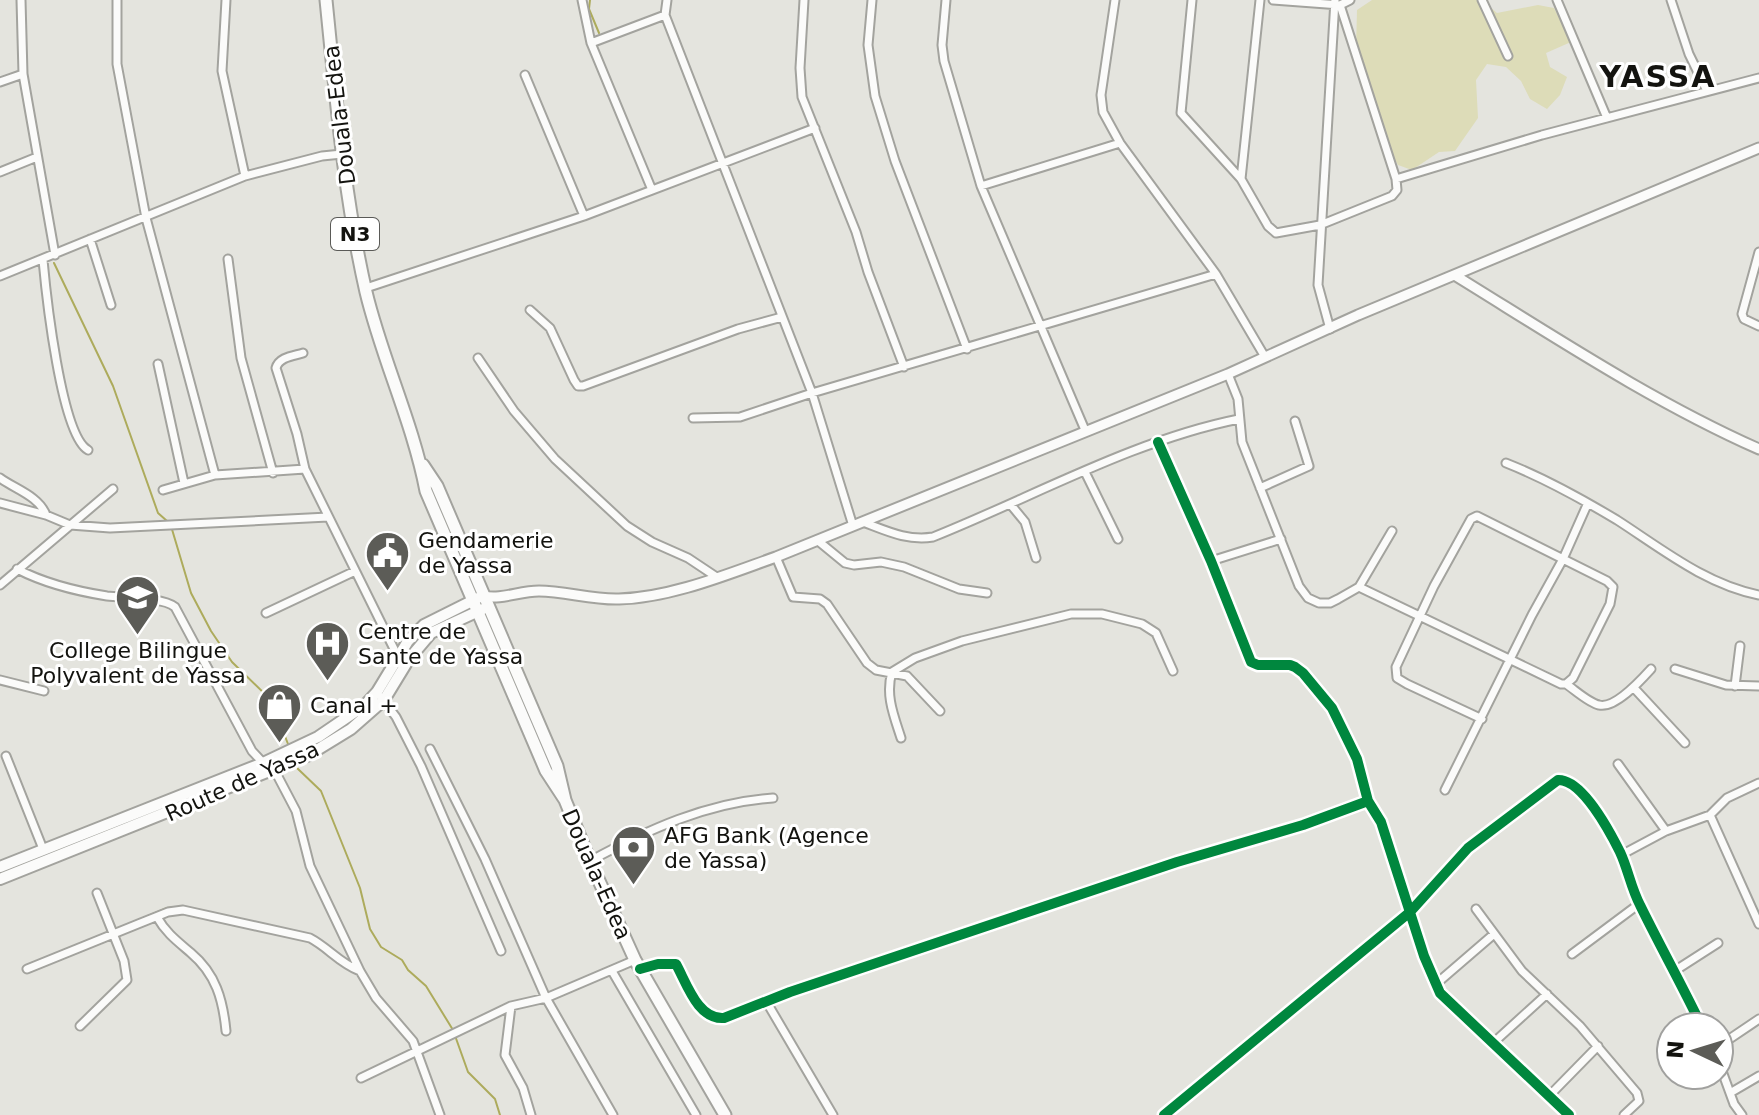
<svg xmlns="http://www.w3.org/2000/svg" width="1759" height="1115" font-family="'DejaVu Sans',sans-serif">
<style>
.green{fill:#dddcb8}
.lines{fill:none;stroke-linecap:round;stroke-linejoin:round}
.stream{stroke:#adab5c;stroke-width:2}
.minor-casing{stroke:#a3a39e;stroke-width:11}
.secondary-casing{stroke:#a3a39e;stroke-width:13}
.primary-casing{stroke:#a3a39e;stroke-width:14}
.trunk-casing{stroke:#a3a39e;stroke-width:15}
.minor{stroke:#fbfbfa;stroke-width:7}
.secondary{stroke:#fbfbfa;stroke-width:9}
.primary{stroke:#fbfbfa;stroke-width:10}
.trunk{stroke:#fbfbfa;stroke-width:11}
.cycleway-casing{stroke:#fff;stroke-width:15}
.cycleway{stroke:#00873e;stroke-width:10}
.labels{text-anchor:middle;stroke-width:6;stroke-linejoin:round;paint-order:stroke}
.shield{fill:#fff;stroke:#5a5a57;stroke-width:2}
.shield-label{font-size:20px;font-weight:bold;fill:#13130f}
.street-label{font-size:22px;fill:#13130f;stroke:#fff}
.poi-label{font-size:22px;fill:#13130f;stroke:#fff;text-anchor:start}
.district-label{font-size:30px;font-weight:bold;letter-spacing:2px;fill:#13130f;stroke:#fff}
</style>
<rect width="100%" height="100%" fill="#e4e4de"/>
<!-- green -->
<path class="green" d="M1372,0h110l15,13 41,-8 16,3 17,34 -25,11 4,14 17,10 -7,18 -13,14 -17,-10 -9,-18 -15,-14 -19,-3 -11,16 2,38 -23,33 -16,1 -27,18 -14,-5 -12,-21 -30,-94 1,-40z"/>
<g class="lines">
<!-- stream -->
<path class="stream" d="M590,0l-1,9 10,24
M54,263l59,123 45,127 9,8
M171,526l20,67 20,38 21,31 39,38 17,44
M297,768l24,23 39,97 10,41 11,18 21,13 6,10 18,16 27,44 15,42 27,27 5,16
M148,916l19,-8 10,-1"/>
<defs>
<path id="minor" d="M21,0l2,74 32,181
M117,0v64l29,154 69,257
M226,0l-4,71 23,105
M582,0l9,43 61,147
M667,0l-2,15 147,378 41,133
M804,0l-4,68 2,29 54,135 12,40 36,95
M872,0l-4,45 7,51 20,65 72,188
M946,0l-4,45 2,16 37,125 104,244
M1115,0l-14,95 2,17 17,31 96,131 49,83
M1192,0l-11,113 60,66 27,47 8,7 44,-8 72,-29 5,-6 -1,-11 -56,-174
M1273,0l67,5 10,-5
M1482,0l26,56
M1557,0l50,118
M1671,0l18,54 18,37
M591,43l74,-28
M525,75l59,141
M0,82l23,-8
M0,172l37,-15
M1241,179l19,-179
M1396,179l146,-44 217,-57
M981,186l139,-43
M90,239l21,66
M1759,252l-17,62 2,5 15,7
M228,259l13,99 32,115
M43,260c3,33 18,175 45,190
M0,276l245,-100 77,-20 20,-2
M366,288l218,-72 231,-88
M530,310l20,18 24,52 4,6h5l155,-57 44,-12
M1330,329l-12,-44 17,-285
M303,353c-10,3 -24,4 -27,15l21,66 8,35 93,188
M478,358l36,53 41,48 72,67 25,16 36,16 30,20
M158,364l26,119
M1228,374l10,25 4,43 57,144 9,12 11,5h11l8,-4 21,-12 33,-56
M693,418l47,-1 72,-24 404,-119
M1158,442l53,119 40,101 7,3h32l5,2 8,6 29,35 25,51 11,42 13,21 43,134 16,37 129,122
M1506,463c38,15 76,36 111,57 45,29 88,64 142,75
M1085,472l33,67
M0,478c15,11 39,18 46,37
M1260,488l49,-22 -14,-45
M163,490l52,-15 90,-6
M0,503l46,12 24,10 40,3 218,-11
M1011,505l14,17 11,36
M863,522c24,9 44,19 70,15 100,-40 201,-97 306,-118
M817,540l28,23 9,2 27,-3 23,5 55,22 28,4
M776,557l17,40 27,2 7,5 40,59 9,7 31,6 33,35
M1211,561l70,-22
M17,569c29,15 58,22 90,27 17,2 56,1 68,11l77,144 14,15 9,5 21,40 14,55 50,105 16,27 37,43 27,74
M0,585l113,-96
M1359,587l202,97h5l7,-6 37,-74 3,-17 -6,-6 -130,-65 -6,3 -37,67 -38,81 1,11 10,6 75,35
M266,613l87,-41
M1675,669l51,16 33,1
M0,680l44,11
M1566,684c9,6 23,19 33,21 16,4 42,-25 52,-36
M1735,686l5,-40
M1634,688l51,55
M381,697l15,20 25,49 80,185
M901,738c-7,-22 -16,-43 -9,-66l23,-14 47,-17 109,-27h31l40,10 14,9 17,38
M430,749l55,110 61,139 67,117
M6,756l37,93
M1618,764l48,67
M1445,790l87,-175 31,-56 24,-54
M1710,815l49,109
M1621,855l45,-24 44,-16 17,-17 32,-15
M590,861c57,-31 118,-59 183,-63
M1476,909l46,62 58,55 57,67 2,8 -15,14
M157,917c9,16 20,24 34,36 25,21 32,47 35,78
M1572,954l67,-50
M27,969l111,-45 30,-12 15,-2 127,28c19,10 29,25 50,33
M640,969l18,-5h18c11,20 22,56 48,54l66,-26 387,-130 126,-37 65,-24
M1676,970l42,-27
M612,971l84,144
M1436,984l58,-50
M766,1001l67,114
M511,1006l-6,49 18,33 8,27
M80,1026l47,-46 -3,-19 -27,-68
M1492,1044l55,-50
M1719,1046l40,-27
M1719,1063l15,41 8,11
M361,1078l150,-72 35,-8 89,-38
M1730,1093l29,-17
M1549,1096l49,-50
M1164,1115l246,-203 58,-64 90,-68c24,-1 52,52 62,72 8,17 11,36 20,53 20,41 42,80 62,122"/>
<path id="secondary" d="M1456,276c99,61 197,126 303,173
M483,596c19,4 36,-5 56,-5 26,0 53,9 80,8 51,-1 109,-25 157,-42l452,-183 130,-59 401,-167"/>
<path id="primary" d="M0,867l263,-104 55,-26 47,-32 12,-13 31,-51 16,-16 54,-27
M0,879l307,-123 44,-27 33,-29 25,-41 22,-26 52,-24"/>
<path id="trunk" d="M326,0c10,98 18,196 40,292 16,67 47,131 60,199l120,280 19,29
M423,465l14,21 120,280 8,34 25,61 45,99 90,155"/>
</defs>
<!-- minor casing -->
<use href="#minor" class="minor-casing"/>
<!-- secondary casing -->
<use href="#secondary" class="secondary-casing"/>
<!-- primary casing -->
<use href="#primary" class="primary-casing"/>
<!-- trunk casing -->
<use href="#trunk" class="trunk-casing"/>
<!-- minor -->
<use href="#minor" class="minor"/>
<!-- secondary -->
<use href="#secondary" class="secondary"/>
<!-- primary -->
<use href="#primary" class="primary"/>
<!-- trunk -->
<use href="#trunk" class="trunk"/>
<defs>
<path id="cycleway" d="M1158,442l53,119 40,101 7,3h32l5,2 8,6 29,35 25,51 11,42 13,21 43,134 16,37 129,122
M640,969l18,-5h18c11,20 22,56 48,54l66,-26 387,-130 126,-37 65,-24
M1164,1115l246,-203 58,-64 90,-68c24,-1 52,52 62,72 8,17 11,36 20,53 20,41 42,80 62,122"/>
</defs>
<!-- cycleway casing -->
<use href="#cycleway" class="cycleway-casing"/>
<!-- cycleway -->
<use href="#cycleway" class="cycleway"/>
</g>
<!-- icons -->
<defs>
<symbol id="civic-pin" viewBox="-11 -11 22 30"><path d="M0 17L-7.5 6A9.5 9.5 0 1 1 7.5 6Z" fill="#5c5c57" stroke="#fff"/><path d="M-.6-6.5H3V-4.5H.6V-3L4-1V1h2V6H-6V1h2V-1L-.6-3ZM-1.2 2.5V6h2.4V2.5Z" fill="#fff"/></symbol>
<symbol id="school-pin" viewBox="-11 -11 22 30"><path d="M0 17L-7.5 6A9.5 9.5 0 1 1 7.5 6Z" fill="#5c5c57" stroke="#fff"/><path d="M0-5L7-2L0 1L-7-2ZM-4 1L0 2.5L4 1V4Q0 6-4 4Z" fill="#fff"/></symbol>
<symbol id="hospital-pin" viewBox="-11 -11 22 30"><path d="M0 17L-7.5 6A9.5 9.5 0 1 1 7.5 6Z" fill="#5c5c57" stroke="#fff"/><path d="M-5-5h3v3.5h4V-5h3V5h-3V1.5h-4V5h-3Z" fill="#fff"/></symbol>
<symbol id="shop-pin" viewBox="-11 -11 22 30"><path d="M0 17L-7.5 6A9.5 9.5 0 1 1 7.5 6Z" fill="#5c5c57" stroke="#fff"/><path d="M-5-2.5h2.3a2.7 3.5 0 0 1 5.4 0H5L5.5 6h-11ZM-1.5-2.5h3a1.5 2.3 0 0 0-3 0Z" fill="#fff"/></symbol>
<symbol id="bank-pin" viewBox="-11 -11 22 30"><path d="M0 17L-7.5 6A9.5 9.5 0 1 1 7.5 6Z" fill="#5c5c57" stroke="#fff"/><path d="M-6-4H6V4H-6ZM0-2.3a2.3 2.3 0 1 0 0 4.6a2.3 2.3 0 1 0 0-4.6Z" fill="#fff"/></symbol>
</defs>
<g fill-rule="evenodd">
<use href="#civic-pin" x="362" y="528" width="51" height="69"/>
<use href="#school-pin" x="112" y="572" width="51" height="69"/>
<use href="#hospital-pin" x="302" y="618" width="51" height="69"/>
<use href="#shop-pin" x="254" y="680" width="51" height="69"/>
<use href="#bank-pin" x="608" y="822" width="51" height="69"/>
</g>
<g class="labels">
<!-- shield labels -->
<rect class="shield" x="331" y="218" width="48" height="32" rx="6"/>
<g class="shield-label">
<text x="355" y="241">N3</text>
</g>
<!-- street labels -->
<g class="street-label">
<text transform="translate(339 115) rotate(-97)" y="8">Douala-Edea</text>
<text transform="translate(242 781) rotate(-24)" y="8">Route de Yassa</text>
<text transform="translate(597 874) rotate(66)" y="8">Douala-Edea</text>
</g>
<!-- poi labels -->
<g class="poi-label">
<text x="418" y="548">Gendamerie<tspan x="418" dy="25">de Yassa</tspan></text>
<text x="358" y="639">Centre de<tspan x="358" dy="25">Sante de Yassa</tspan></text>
<text x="138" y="658" text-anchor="middle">College Bilingue<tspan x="138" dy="25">Polyvalent de Yassa</tspan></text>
<text x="310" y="713">Canal +</text>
<text x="664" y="843">AFG Bank (Agence<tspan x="664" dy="25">de Yassa)</tspan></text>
</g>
<!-- district labels -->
<g class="district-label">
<text x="1658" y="87">YASSA</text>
</g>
</g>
<!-- north arrow -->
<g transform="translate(1695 1051) rotate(274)"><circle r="38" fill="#ffffff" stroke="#a1a19f" stroke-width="2"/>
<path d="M0-6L14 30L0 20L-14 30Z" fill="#5c5c57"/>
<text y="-12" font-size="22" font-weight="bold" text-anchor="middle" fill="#13130f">N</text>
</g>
</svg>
